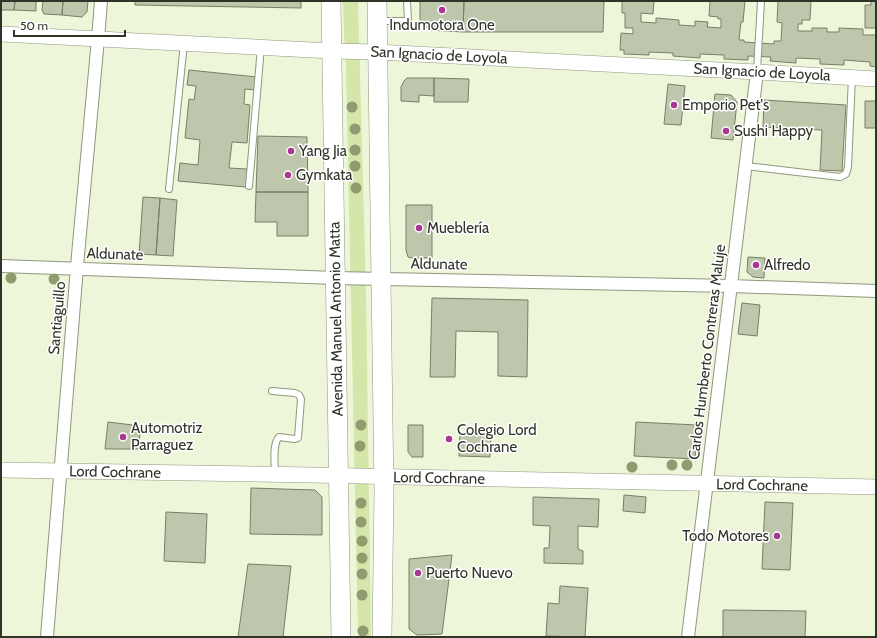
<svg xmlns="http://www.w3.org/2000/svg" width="877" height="638" font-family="Cabin,sans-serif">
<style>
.green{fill:#d4e6a9}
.building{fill:#bec7ab;stroke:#777f65}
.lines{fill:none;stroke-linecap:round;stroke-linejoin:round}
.service-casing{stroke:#8f977d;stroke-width:8}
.minor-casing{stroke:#8f977d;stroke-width:14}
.tertiary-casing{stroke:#8f977d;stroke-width:16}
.primary-casing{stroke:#8f977d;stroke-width:20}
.service{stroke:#fff;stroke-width:6}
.minor{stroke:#fff;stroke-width:12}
.tertiary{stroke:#fff;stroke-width:15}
.primary{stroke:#fff;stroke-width:19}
.tree{fill:#909b6f}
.poi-dot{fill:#a93792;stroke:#fff;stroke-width:1.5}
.labels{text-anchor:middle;stroke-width:3;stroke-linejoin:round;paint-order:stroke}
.poi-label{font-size:15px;fill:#2f3328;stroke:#fff;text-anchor:start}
.street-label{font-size:15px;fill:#2f3328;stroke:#fff}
</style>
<rect width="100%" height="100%" fill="#edf6d9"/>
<!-- green -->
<path class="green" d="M343,1h15l8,290 5,346h-13l-12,-571 -2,-33z"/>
<!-- building -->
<path class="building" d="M1,1h14l-1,9h-13z
M15,1h21v10l-22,-1z
M43,1h20l-1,14 -18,-1 -2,-4z
M63,1h25l-1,11 -5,5 -20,-2z
M135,1h166v7l-166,-3z
M420,1h44l-1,31 -34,-2 -9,-11z
M464,1h140l-1,31h-140z
M622,1h32l-1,13 -12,-1v9l15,1v-5l23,2v5l16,1v-5l13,1 -1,5 14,1v-9h-3v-2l-9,-1 1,-15h35l-2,21h-2l-2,18h5v2l30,2v-3h7l1,-18 -5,-1 1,-21h33l-1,19h-8v4h-4v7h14v-3h15v4h12v-4l24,1v6h13v32l-6,-1v-4l-26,-2v5l-24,-1v-5l-24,-1v5l-26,-2 1,-4 -23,-1v4l-24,-1v-4l-24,-1v4l-27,-2v-3l-24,-1v3l-25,-1v-4h-4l1,-17 12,1v-6h-8v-15h-3z
M871,1h5v27h-11v-23h6z
M189,70l68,7 -2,13 -10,-1 -1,15 6,1 -3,38 -15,-1 -3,26 18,1 -1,18 -68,-6 2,-18 18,2 2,-25 -15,-2 4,-39 5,1 2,-14 -9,-1z
M407,78h27v18l-15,-1v7l-18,-1v-14l3,-6z
M434,78l35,1 -1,23h-34z
M668,84l17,2 -4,39 -17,-1z
M715,94l16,1 6,7 -4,38 -22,-2z
M764,100l82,5 -4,66 -22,-1 2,-40 -59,-3z
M865,101h11v27h-11z
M258,136l49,1 1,55h-52z
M256,192h52v44h-31v-14h-22z
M143,197l17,1 -4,57 -17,-1z
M160,198l17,2 -4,56 -17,-1z
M406,205h26v53h-20l-4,-1 -2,-7z
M748,257l17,1 -1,20 -11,-1 -6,-5z
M432,298l96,2 -1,77 -29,-1v-44l-42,-1 -1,46h-25z
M742,303l18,2 -3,31 -19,-2z
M108,422l33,4 -3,23h-33z
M636,422l61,3 -2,34 -61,-3z
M408,425h15v32h-11l-4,-5z
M460,433l31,1 -1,23 -31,-1z
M251,488l64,2 7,7v38l-72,-1z
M624,495l22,2 -1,16 -22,-2z
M533,497l66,2 -1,28 -20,-1v23l5,2v13l-39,-1v-15h5l1,-22 -17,-1z
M765,502l28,1 -3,67 -28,-1z
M166,512l41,2 -2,49 -41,-2z
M452,555l-10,79 -25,1 -8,-6v-70z
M248,564l43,2 -8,71h-45z
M560,586l28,2 -3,49 -39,-1 2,-33 11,1z
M723,610l83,1 -1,26h-82z"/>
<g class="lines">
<defs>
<path id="service" d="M379,21h29l-1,-20
M757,71l4,-70
M746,166l94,11 6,-3 2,-7 4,-90
M249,186l12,-139
M169,189l15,-146
M272,391l23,2 4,2 2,4 -3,39 -3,1 -16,-2c-7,7 -4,28 -4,38"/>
<path id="minor" d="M1,266l334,12 396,8 145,5
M47,637l31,-382 20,-216 3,-38
M688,637l69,-565"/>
<path id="tertiary" d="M1,34l331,17 45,1 380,20 119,7
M1,470l312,5 563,12"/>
<path id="primary" d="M331,1l10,636
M377,1l7,490 -2,146"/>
</defs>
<!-- service casing -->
<use href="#service" class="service-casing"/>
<!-- minor casing -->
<use href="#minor" class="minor-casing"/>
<!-- tertiary casing -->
<use href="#tertiary" class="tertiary-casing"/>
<!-- primary casing -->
<use href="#primary" class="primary-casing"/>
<!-- service -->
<use href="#service" class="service"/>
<!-- minor -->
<use href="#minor" class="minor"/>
<!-- tertiary -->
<use href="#tertiary" class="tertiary"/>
<!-- primary -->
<use href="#primary" class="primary"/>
</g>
<!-- trees -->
<g class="tree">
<circle cx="352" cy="107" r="5.5"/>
<circle cx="355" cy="129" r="5.5"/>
<circle cx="355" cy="150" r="5.5"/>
<circle cx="355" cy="166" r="5.5"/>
<circle cx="356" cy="188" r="5.5"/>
<circle cx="11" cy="278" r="5.5"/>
<circle cx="54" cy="279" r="5.5"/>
<circle cx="361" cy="425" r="5.5"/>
<circle cx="360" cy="446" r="5.5"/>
<circle cx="672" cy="465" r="5.5"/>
<circle cx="687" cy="465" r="5.5"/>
<circle cx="632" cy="467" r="5.5"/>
<circle cx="361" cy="503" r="5.5"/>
<circle cx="361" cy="522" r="5.5"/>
<circle cx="362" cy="541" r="5.5"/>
<circle cx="362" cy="558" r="5.5"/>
<circle cx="362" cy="574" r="5.5"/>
<circle cx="362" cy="595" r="5.5"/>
<circle cx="363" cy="631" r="5.5"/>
</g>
<!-- markers -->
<g class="poi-dot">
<circle cx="442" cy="10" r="4"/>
<circle cx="674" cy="105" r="4"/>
<circle cx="726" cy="131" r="4"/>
<circle cx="291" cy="151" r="4"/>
<circle cx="288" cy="175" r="4"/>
<circle cx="419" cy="228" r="4"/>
<circle cx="756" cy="265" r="4"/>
<circle cx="123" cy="437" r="4"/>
<circle cx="449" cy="439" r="4"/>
<circle cx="777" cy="536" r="4"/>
<circle cx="418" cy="573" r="4"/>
</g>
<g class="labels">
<!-- poi labels -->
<g class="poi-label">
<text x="442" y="30" text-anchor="middle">Indumotora One</text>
<text x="682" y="110">Emporio Pet's</text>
<text x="734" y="136">Sushi Happy</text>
<text x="299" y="156">Yang Jia</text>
<text x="296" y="180">Gymkata</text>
<text x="427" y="233">Mueblería</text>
<text x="764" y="270">Alfredo</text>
<text x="131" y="433">Automotriz<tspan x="131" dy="17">Parraguez</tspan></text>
<text x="457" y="435">Colegio Lord<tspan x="457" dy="17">Cochrane</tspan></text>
<text x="769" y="541" text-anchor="end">Todo Motores</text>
<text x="426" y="578">Puerto Nuevo</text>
</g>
<!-- street labels -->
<g class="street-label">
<text transform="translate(439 55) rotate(3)" y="5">San Ignacio de Loyola</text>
<text transform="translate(762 72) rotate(3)" y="5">San Ignacio de Loyola</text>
<text transform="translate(115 254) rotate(2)" y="5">Aldunate</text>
<text transform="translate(439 264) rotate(1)" y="5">Aldunate</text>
<text transform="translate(57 318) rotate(-85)" y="5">Santiaguillo</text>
<text transform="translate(336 319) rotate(-91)" y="5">Avenida Manuel Antonio Matta</text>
<text transform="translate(707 352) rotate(-83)" y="5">Carlos Humberto Contreras Maluje</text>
<text transform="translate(115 472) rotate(1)" y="5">Lord Cochrane</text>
<text transform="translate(439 478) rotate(1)" y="5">Lord Cochrane</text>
<text transform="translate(762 485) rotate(1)" y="5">Lord Cochrane</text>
</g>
</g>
<!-- border -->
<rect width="877" height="638" fill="none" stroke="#2f3328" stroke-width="4"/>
<!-- scale -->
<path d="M14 30v6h111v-6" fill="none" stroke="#2f3328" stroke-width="2"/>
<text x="20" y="30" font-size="12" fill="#2f3328" stroke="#ffffff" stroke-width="3" paint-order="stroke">50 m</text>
</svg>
